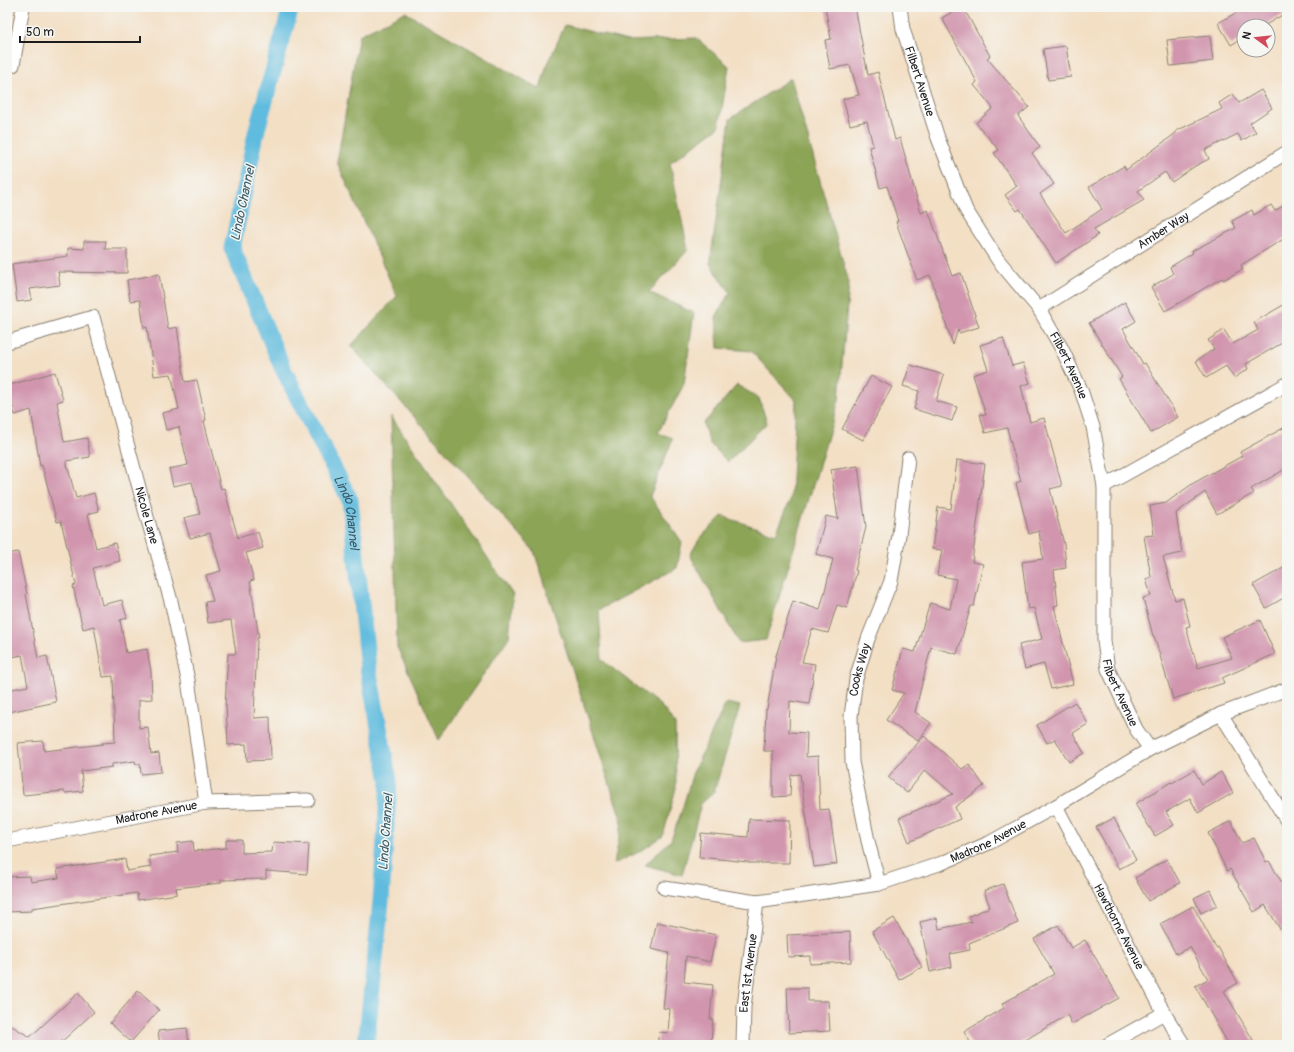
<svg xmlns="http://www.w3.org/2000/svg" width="1294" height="1052" font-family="Pangolin,sans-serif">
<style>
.forest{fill:#8ca456;stroke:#546039}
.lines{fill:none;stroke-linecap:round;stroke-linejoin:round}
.canal{stroke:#61bcde;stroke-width:17}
.building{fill:#d196ae}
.minor-casing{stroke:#887e70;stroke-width:15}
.minor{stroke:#fff;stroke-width:13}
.labels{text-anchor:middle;stroke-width:3;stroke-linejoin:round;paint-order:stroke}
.street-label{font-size:12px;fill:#1c1c1c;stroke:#f6f6f2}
.water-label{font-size:13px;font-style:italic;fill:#385c6a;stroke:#f6f6f2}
</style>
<rect width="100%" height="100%" fill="#f6f6f2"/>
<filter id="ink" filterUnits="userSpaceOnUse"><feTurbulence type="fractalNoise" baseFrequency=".025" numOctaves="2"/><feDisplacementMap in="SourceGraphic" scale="8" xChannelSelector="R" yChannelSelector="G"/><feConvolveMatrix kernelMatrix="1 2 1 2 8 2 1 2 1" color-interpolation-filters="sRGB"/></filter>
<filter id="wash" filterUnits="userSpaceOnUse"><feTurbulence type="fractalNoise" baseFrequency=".012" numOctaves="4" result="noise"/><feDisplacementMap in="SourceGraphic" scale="16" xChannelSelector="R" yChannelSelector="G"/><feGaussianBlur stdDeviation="0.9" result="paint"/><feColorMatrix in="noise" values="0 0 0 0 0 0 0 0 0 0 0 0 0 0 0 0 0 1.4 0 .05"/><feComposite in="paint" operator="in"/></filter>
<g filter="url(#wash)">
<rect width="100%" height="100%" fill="#f3dfc4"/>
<!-- forest -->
<path class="forest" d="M405,12l135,77 6,-21 19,-43 63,16 68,-3 33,28 -10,61 -49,36 18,87 -39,42 45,21 -10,71 -26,49 15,5 -23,58 32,46 -5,26 -78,42 3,50 59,46 14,18 1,64 -13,48 -22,15 -27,13 8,-42 -88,-271 -183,-205 46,-50 -60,-134 22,-127z
M791,78l58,205 -10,117 -73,240 -27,3 -49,-88 10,-17 22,-22 54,18 15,-36 5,-98 -45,-49 -33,-3 -2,-31 14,-25 -20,-28 20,-145z
M737,385l22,13 8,25 -39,39 -18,-18 -7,-20z
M391,416l122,179 -4,42 -70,103 -42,-93z
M726,703l14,3 -26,86 -13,12 -19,71 -37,-10 26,-25 11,-30 11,-38z"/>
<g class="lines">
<!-- canal -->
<path class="canal" id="s1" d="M291,7l-34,122 -25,119 51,121 67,131 18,168 21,113 -8,120 -15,144"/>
</g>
<g id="blocks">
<!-- building -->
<path class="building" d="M825,7h30l13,68 10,-3 17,68 5,-2 21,75 7,-3 24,66 9,-3 18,54 -20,6 -1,-4 -5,16 -23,-70 -13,5 -21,-58 2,-1 -11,-35 -7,2 -11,-41 4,-1 -6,-25 -17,4 -7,-26 16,-4 -9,-30 -20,4 -5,-29 6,-1z
M961,7h2l27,49 -3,2 42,49 -11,9 22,31 -8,6 22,31 -14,10 26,39 36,-24 -13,-22 35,-21 2,4 50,-37v-2l46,-22 -3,-6 14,-9 6,9 22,-13 11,18 -22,15 6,9 -14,9 -4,-7 -33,16 4,9 -14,7 -23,16 -7,-10 -27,19 6,9 -50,29 4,6 -42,28 -36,-54 -3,2 -12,-16 12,-9 -23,-33 5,-3 -23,-27 17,-15 -19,-23 3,-3 -35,-64z
M1246,7h41v5l-23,14h-20v11l-13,8 -13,-22z
M1210,36l3,25 -43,5 -3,-26z
M1066,46l5,31 -23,3 -5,-31z
M1287,203v34l-46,28 2,4 -20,11 -1,-2 -57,33 -14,-24 22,-13 -3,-7 23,-14 -1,-2 44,-23 -4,-7 20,-11 2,5 17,-10 4,6z
M84,241h22l-1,8h22v24l-69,-1 2,13 -30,4 2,11 -15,2 -5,-38 56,-8v-8l16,1z
M159,274l9,55 9,-2 8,55 12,-2 9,40 -2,1 17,68 3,-1 14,50 20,-6 5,16 -17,5 8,27 -4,1 9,57h-2l-3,80 16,-1 1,43 -24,1 -1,-17 -18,1 -2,-40h-1l3,-51h8l-5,-34 -23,3 -3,-21 8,-1 -7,-26 15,-4 -11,-38 -20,5 -6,-20 16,-4 -8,-32 -19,4 -4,-17 19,-4 -9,-38 -13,3 -4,-17 17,-4 -8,-35 -17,2 -7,-49 -3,1 -4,-28 -10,1 -3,-21z
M1125,302l11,19 -13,8 20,35 2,-1 33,54 -27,16 -32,-54 3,-2 -33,-54z
M1287,303v37l-41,24 2,5 -14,9 -8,-12 -20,12 -10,-17 18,-12 -6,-9 16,-10 9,14 25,-14 -4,-8z
M1003,338l9,28 11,-3 7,20 -9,3 9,36 14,-4 18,68 -12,3 14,55 2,24 -12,2 4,35 -4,1 19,78 -22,5 -7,-25 -19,5 -6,-24 23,-6 -8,-31 -6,1 -6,-47 21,-3 -4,-28 -10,3 -13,-51 5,-2 -14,-53 -22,5 -5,-19 6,1 -13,-40 15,-5 -8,-25z
M910,365l34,10 -8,26 21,6 -5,14 -38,-12 5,-18 -16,-5z
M55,372l8,28 -6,2 7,40 23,-4 3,19 -24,4 10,37 18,-5 5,18 -11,3 8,34 19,-5 5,18 -27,7 9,37 20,-5 5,18 -7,2 6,33 21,-4 4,23 1,27 -13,1v28l9,-1 3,27 8,-1 2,19 -20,2 -1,-10h-4l-1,-3 -23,3v3l-7,1 -24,3 2,20 -18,2 -1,-2 -41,4 -5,-52 25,-2 1,10 59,-7 -1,-1 13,-1 -2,-66 -10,1 -9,-51 -11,3 -10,-43 3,-1 -15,-64 -4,1 -15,-57 -2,1 -9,-56 -16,5 -8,-27v-2z
M871,376l21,11 -29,53 -21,-11z
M1287,426v42l-36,21 3,4 -37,21 -12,-22 -29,21 6,40 -19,4 12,43 8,-2 7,28 -4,1 12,41 34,-10 -10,-21 38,-17 15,34 -53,24 2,5 -51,16 -19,-63h-1l-10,-38 8,-2 -5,-17 5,-2 -7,-41 10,-1 -4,-29 16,-3 26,-19 50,-28 -2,-4z
M957,460l28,4 -13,98 11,2 -9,42h-3l-14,48 -26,-7 -16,65 16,11 -13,18 -32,-21 18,-27 -12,-3 11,-41 12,3 15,-49 20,6 6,-30 -19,-4 5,-25 -10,-1 6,-42 13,2z
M858,466l8,61 -11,43 2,1 -10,37 -10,-3 -9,28 -16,-4 -10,33 13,2 -6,40 -19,-3 -1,31 18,1 -1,24 12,-1 2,54 9,-1 8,55 -23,3 -14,-93 -9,1 -1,21 -17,1v-46h-9l2,-42h1l9,-53 17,-55 27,9 13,-51 -17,-5 10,-38 12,3 -7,-49z
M18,552l9,42h-1l12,64 9,-2 9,46 -47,10 -2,-7v-15l21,-4 -6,-31 -15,3v-104z
M1287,566v30l-21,12 -13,-23z
M1075,702l13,22 -15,9 11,20 -15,9 -14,-23 -8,4 -10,-18z
M924,736l38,33 7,-5 15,22 -29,21 5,12 -51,23 -10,-24 54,-24 -28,-24 -18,23 -19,-16z
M1194,770l8,14 19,-12 12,21 -35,20 -8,-15 -24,14 8,13 -19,11 -20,-32 36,-22 1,1z
M1114,818l22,42 -17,9 -23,-42z
M749,819l41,1 -1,43h-41v-1l-49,-5 2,-24 47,4z
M1231,821l11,22 12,-5 12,24 3,-1 18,30v49l-22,-35 -11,7 -24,-43 -3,2 -19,-38z
M226,840h16v13l30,-1 1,-10 36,2 -2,30 -41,-3v8l-45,1v3l-45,5 1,6 -39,6 -1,-7 -105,15v3l-25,1v-35l23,-1 1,6 28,-4 -2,-9 68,-10 2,12 24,-4 -2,-11 29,-4 -1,-9 16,-2 1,10 32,-3z
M1167,859l13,24 -32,18 -13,-23z
M1003,884l15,39 -49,20 1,7 -20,4 2,13 -22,5 -10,-50 17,-4 2,11 33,-7 -3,-6 21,-9 -6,-16z
M1210,890l7,15 -16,8 -7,-15z
M1193,906l23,42 2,-1 20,36 -14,8 32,54h-27l-34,-59 13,-7 -18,-32 -14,7 -16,-30z
M894,918l28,49 -23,13 -27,-49z
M657,922l59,13 -6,27 -24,-6 -2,26 29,3 -3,34h3l-2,23 -15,-1 -1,4h-38l2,-13 9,1 2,-24 -7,-1 6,-55 -18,-4z
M1058,925l13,23 14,-8 34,58 -47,26 -5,-9 -50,30h-45l-8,-13 40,-24 -2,-4 52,-30 -20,-35z
M850,932l1,30 -41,2v-8l-22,1 -1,-22z
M787,988h21v13h20l2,30 -41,2z
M138,991l21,19 -28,32 -21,-19z
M78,993l16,19 -36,33h-51v-22l23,14z
M187,1028l2,17h-29l-2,-14z"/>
</g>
</g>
<g filter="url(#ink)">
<use href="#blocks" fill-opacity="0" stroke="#887e70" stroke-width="1"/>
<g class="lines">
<defs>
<g id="minor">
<path id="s2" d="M900,7l3,22 35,109 28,72 32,50 41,49 23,40 19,41 12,37 11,59v155l4,28 28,60 14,20"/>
<path d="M7,66l6,-1 10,-58"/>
<path id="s3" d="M1039,309l248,-157"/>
<path id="s4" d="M7,342l86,-25 54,200 24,84 17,79 18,123"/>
<path d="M1104,486l183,-102"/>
<path d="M1221,714l66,107"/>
<path id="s5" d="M1056,806l108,207 20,32"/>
<path id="s6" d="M7,841l199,-38 102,-3"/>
<path id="s7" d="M879,884l-11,-43 -16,-79 -1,-46 5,-37 12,-40 23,-58 8,-46 9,-77"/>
<path id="s8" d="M664,888l93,14 122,-18 63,-21 47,-20 67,-37 94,-57 71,-35 66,-25"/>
<path id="s9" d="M743,1045l1,-38 13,-105"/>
<path d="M1107,1045l57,-32"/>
</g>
</defs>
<!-- minor casing -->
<use href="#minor" class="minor-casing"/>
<!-- minor -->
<use href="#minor" class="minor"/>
</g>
</g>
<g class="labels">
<!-- street labels -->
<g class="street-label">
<text dy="4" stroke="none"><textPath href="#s2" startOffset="77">Filbert Avenue</textPath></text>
<text dy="4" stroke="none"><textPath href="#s3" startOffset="147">Amber Way</textPath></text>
<text dy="4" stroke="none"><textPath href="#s2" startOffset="401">Filbert Avenue</textPath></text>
<text dy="4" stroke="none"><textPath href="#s4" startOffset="295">Nicole Lane</textPath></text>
<text dy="4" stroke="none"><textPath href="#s7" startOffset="218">Cooks Way</textPath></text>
<text dy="4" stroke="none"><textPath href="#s2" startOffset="737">Filbert Avenue</textPath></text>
<text dy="4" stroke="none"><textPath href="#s6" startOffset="152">Madrone Avenue</textPath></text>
<text dy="4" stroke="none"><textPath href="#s8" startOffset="335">Madrone Avenue</textPath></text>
<text dy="4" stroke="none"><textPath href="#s5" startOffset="136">Hawthorne Avenue</textPath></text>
<text dy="4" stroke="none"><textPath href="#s9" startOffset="72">East 1st Avenue</textPath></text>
</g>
<!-- water labels -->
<g class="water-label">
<text transform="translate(242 203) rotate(-78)" y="5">Lindo Channel</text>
<text dy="5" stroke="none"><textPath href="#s1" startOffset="538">Lindo Channel</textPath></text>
<text transform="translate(385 832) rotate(-86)" y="5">Lindo Channel</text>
</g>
</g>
<!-- margin -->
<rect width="1294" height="1052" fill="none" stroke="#f6f6f2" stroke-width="24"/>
<!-- north arrow -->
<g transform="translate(1256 38) rotate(285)"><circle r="19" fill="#f6f6f2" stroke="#9f9f9c"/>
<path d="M0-3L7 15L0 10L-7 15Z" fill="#d1495b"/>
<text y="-6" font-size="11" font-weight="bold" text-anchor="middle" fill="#1c1c1c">N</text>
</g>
<!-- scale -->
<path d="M20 36v6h120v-6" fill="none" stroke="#1c1c1c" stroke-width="2"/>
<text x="26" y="36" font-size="12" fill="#1c1c1c" stroke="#f6f6f2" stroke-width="3" paint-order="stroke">50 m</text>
</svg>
